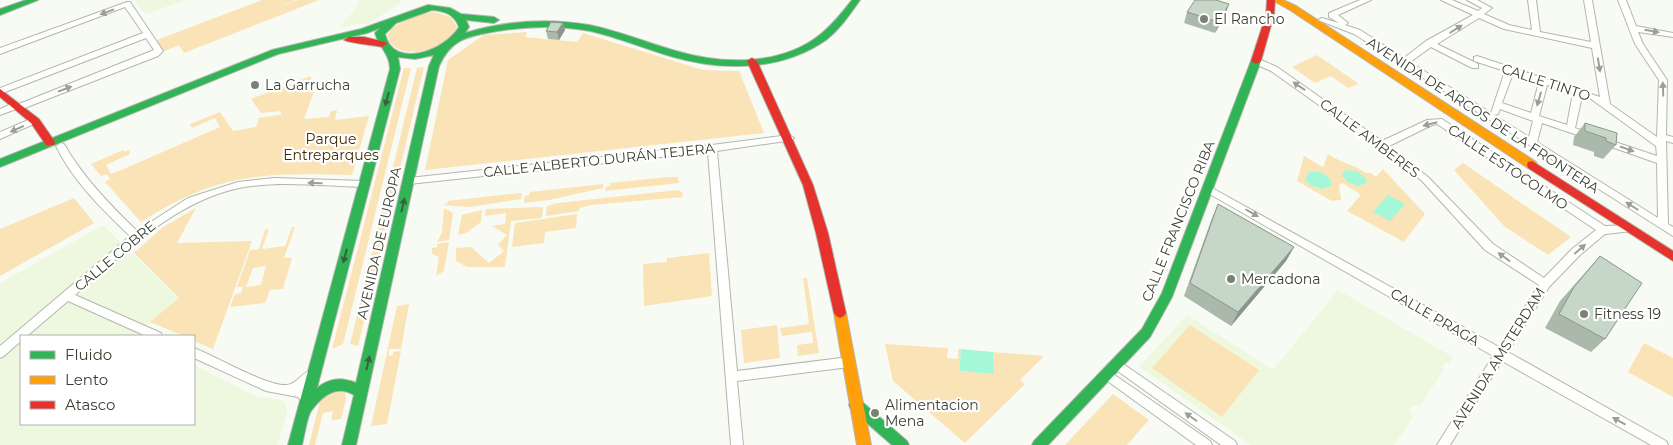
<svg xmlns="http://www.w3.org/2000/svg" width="1673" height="445" font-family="Montserrat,sans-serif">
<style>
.built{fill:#eef8df}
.green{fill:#fae3b6;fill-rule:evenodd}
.water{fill:#a5f7d9}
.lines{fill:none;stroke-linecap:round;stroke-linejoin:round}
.street-casing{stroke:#b3b6ae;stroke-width:2}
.fast-casing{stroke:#b3b6ae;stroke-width:2}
.slow-casing{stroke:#b3b6ae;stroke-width:2}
.jam-casing{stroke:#b3b6ae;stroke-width:2}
.street{fill:#fefefd;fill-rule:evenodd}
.fast{fill:#30b455;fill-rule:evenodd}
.slow{fill:#ff9f0a;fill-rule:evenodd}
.jam{fill:#e5322d;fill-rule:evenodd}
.wall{fill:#abb9ab}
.shaded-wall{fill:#8b968b}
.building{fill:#c7d7c7;stroke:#8b968b}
.oneway{fill:#9c9e98}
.oneway2{fill:#37623c}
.poi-dot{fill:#7c8176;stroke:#fff;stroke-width:2}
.labels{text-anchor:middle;stroke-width:4.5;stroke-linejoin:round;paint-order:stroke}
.poi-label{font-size:14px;fill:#3a3f32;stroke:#fff;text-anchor:start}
.street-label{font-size:14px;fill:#3a3f32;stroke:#fff}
.park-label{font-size:14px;fill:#402c04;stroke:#fff}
</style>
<rect width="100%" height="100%" fill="#f8fbf4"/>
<!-- built -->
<path class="built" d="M134,0h52l-41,14z
M359,0h42l-1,3 -30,20 -31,4 17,-18z
M103,225l76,74 -43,36 2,1h-117v88h173v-59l61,31 27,4 4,5 1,8 -10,32h-277v-162z
M1338,290l115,67 -4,6h-4l-3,4 1,4 -23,35h-8l-3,4 4,7 -19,28h-143l-112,-78 48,-52 86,55z"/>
<!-- green -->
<path class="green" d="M262,0h34l-24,10 26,-10h21l-135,53 -5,-8 -17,7 -5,-12z
M434,12l17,5 6,10c-7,20 -46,33 -63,19 -23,-19 29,-33 40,-34z
M527,32l-2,5 52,5 6,-9 120,37 36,1 25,62 -339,37 23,-110 36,-25z
M1317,55l42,29 -11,4 -17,-12 -16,7 -23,-16z
M424,67l-66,279 -8,-2 67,-276z
M404,68h7l-68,276 -11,5z
M311,76v7l16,-1 -1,3 -10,1 -12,33 25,-2 2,-6 6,-1 -2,10 34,-4 -17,59c-88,-2 -134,-3 -211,47l-36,-40 5,-3 -3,-5 -6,2 -10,-12 32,-14 1,2 5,-2 1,4 -24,11 5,9 8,-3 101,-44 -5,-9 -23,10 -2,-4 30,-12 13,19 23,-4 3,-9 26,-4h-4v-3l-20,2 -10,-14z
M1328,154c13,9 25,10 38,19h5l5,4 7,-8 42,45 -21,28 -57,-31 14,-16 -18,-12 -4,2 2,15 -9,1 -35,-20 7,-25 19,11zM1313,171l13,4 5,5 -6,9 -8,-1 -10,-14z
M1463,163l108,74 -23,18 -44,-29 -50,-56z
M668,177h10l1,6 -74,8 1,-4 4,-1v-3z
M603,184v4l-54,12 -25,3 1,-7 4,-1 1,-3z
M678,190l4,2 1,5 -92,8 -11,3 -1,3 -33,5 1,-10 11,-3z
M518,193h4l-1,6 -52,8 -27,-2 5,-1 1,-3z
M74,198l20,25 -94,53v-47z
M543,207l-1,11 -31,3 -6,46h-38l-11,-6v-13l15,-1 18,16 15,-12 -6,-6 9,-10 -15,-9 13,-2 1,-11 -21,3 1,-7z
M196,208l-19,35 75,-2 -39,108 -19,-8v-5h-10l-34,-14 29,-24 -45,-45 29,-26z
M444,208l9,5 -4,27 -12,2 5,-10z
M482,210l-1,12 -15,11 -8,2 4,-20z
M577,214l-1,14 -31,4 -1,11 -32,4 3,-24z
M292,227h3l-11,31h8l-9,31 -13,1 -5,13 -35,4 5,-13 6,-1 2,-6h-6l13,-37 9,-1 6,-19 4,-1 -7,20 23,-3zM266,266l-5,19 -15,2 7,-19z
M449,242l-5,29 -8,5 3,-19 -7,-3v-6l5,-1v-3z
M709,253l3,43 -68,10 -1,-42 24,-2v-4z
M803,278h4l12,75 -21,3 -1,-11 16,-2 -1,-11 -30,4 -2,-8 29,-4z
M409,304l-8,45h-12v7l4,-1v-3l8,-1 -14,73 -16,2 26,-120z
M777,325l3,33 -36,5 -3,-33z
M1190,325l69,45 -37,47 -70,-49z
M1644,343l29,15v39l-45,-25z
M885,344l63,4 -1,10 11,1v-10h3l-2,22 35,3 -1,-22 51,4 -24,24 5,4 -60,59 -72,-62z
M339,390l6,3 1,6 -5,20 -10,1 2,-9 -10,2 -8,32h-6l11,-44 3,-5z
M1113,394l36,26 -22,25h-62z"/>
<!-- water -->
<path class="water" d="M1346,170l11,1 9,7 1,5 -9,3 -11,-4 -5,-8z
M1309,172c9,-2 17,1 22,8v6l-9,3 -12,-4 -5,-6z
M1388,195l17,9 -15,17 -17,-9z
M961,349l32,3 1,22 -35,-3z"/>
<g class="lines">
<defs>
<path id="street" d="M1360,0h11l-33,15 10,8 -3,2 15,5 44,28 22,-17 47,-26 -32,-15h11l26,11 4,-3 -15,-8h10l15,8 -8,6 25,11 23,5 -4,-30h8l4,32 51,10 -7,-42h8l18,104 47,33 2,-57 -24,-36 -17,-44h8l10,26 37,7v4l-35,-5 5,12 24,36 -1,55 7,2v6l-7,-2 2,83 5,3v9l-319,-202 -36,-14 4,-2 17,5 -10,-6v-4zM1479,18l25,11 88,19 8,49 -123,-41 -3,1v4l31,10 -14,42 -81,-51 21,-15 41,21h6v-4l-41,-20zM1513,73l26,9 -8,31 -29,-10zM1547,85l26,8 -6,32 -28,-9zM1582,96l9,3 65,47 1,10 -54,-18 -5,3 2,2 57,20 1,55 -121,-76 5,-19 44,15h6l2,-2 -2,-2 -17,-6zM1500,109l33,12 -4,16 -35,-22 4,-1z
M127,2h3l33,49 -5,5 -136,53h-6l-16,6v-6l16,-7 3,2 135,-54 -8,-12 -146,56v-6l143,-55 -18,-26 -125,47v-6z
M1256,58l21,9 105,74 45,-21 15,-1 163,107 27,-1 1,3 -1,3 -27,3 -25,21 -31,32 -41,65 158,89 2,4h-17l-149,-84 -52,84h-13l56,-89 -287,-164 -2,-2 2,-2h6l287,159 40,-62 -54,-35 -63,-69 -23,-19 -128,-91 -18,-8 -1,-2zM1437,124l159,106 -24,19 -28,29 -51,-34 -65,-67 -39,-31 43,-21z
M33,118l3,1 2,2 -2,2 -36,16v-7z
M789,135l5,3 -2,2 -75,11 20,220 112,-14 4,2 2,3 -2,3 -4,2 -112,14 6,64h-12l-23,-293 -299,32 -5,-3 5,-3 303,-33z
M61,143l3,1c19,33 45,60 73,87l51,-33 50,-16 36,-4 90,3 5,3 -5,3c-41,-1 -85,-7 -125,1 -65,14 -115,65 -164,107l86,38 1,3h-16l-78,-35 -41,35h-6v5l-17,15 -4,2v-12l130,-110c-28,-27 -57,-55 -74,-90z
M194,348c21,8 74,39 93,37 12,-1 18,-19 30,-14l2,3 -2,3 -13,12 10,11 -2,4 -4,1 -4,-1 -6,-7 -32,-6 -72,-33z
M1116,359l119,82 2,4h-16l-109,-78 -2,-3 2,-3z
M1106,369l104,72 2,4h-16l-94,-68 -2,-3 2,-3z"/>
<path id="fast" d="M26,0h12l-38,15v-6z
M852,0h8c-10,14 -20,29 -34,40 -46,32 -105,31 -156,16 -27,-8 -53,-19 -80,-25 -32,-6 -65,-5 -98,1 -27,5 -41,8 -53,34l-83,379h-14l12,-50c-18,-11 -32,1 -43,16 -4,6 -7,26 -9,34h-14l102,-376c0,-15 -11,-22 -15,-36l5,-5 -13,5 -89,21 -278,113v-8l272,-109 89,-21 67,-24 22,3 11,6 33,3 5,3 -5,3 -28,-3 3,7 -4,6c40,-12 83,-15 124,-8 30,6 58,18 87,26 47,14 106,15 145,-17 12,-10 21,-21 31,-34zM432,10c13,1 22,4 27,17 -14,24 -66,43 -74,7l11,-11zM434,55l-5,11 -73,317c-15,-6 -26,-5 -39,5l83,-319 -2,-12 17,2z
M1256,58l5,3 -89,236 -22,40 -102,108h-16l2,-4 108,-112 20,-36 89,-232z
M856,399l5,2 46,40 2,4h-17l-41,-36 -2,-4 2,-4z"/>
<path id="slow" d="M1272,0h11l13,6 240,156 1,3 -1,3h-8l-238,-158z
M840,308l4,2 2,3 25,132h-14l-23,-132 2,-3z"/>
<path id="jam" d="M1267,0h8l-1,15 -13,46 -5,3 -5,-3 15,-46z
M364,37l21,5 2,2 -5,3c-9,-2 -33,-4 -38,-7l5,-3z
M752,58l5,3 56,124 15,48 18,80 -2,3 -4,2 -4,-2 -2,-3 -18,-80 -13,-48 -56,-124z
M0,89l39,30 16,23 -1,3h-8l-15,-22 -31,-26z
M1532,161l141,90v10l-145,-93 -1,-3 1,-3z"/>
</defs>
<!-- street casing -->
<use href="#street" class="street-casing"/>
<!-- fast casing -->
<use href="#fast" class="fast-casing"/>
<!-- slow casing -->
<use href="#slow" class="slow-casing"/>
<!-- jam casing -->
<use href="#jam" class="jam-casing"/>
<!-- street -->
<use href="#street" class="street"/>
<!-- fast -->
<use href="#fast" class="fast"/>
<!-- slow -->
<use href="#slow" class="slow"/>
<!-- jam -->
<use href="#jam" class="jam"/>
</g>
<!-- wall -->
<path class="wall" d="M1229,4l-4,11 -10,18 -31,-10 3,-11z
M563,23l2,7 -6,10 -11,-1 -2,-8z
M1585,123l31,22 -13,14 -9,-3v-4l-21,-7 1,-8z
M1218,204l76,43 -8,14 -55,65 -47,-30 28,-78z
M1600,256l5,83 -14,13 -46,-24 15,-27z"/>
<!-- shaded-wall -->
<path class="shaded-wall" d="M1229,4l-4,11 -10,18 4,-11z
M563,23l2,7 -6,10 -2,-8z
M1294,247l-8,14 -55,65 7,-14z"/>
<!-- building -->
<path class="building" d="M1195,0h21l13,4 -10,18 -32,-10z
M551,22l12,1 -6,9 -11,-1z
M1585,123l32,10 -1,12 -10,-4v-3l-21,-7z
M1218,204l76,43 -56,65 -48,-29z
M1600,256l42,27 -37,56 -46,-25 15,-27z"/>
<!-- one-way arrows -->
<defs><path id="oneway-solid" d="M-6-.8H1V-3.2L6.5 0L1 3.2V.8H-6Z" transform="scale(1.25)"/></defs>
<g class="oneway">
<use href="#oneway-solid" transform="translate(107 12) rotate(160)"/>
<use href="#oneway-solid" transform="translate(1456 29) rotate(-32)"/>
<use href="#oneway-solid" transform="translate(1652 31) rotate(10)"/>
<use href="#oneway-solid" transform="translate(1599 65) rotate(81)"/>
<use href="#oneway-solid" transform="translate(1299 86) rotate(-146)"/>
<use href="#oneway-solid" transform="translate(65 89) rotate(-21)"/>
<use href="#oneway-solid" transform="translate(1663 89) rotate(-92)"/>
<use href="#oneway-solid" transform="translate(1539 99) rotate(106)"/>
<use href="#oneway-solid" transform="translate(1430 124) rotate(166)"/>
<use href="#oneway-solid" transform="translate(17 129) rotate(156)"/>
<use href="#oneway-solid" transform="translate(1627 149) rotate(19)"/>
<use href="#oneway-solid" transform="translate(315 183) rotate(-178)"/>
<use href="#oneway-solid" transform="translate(1632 206) rotate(-148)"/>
<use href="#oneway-solid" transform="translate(1252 213) rotate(30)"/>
<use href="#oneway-solid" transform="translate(1580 249) rotate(-41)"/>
<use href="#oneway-solid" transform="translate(1504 257) rotate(-144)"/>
<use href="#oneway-solid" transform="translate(1191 417) rotate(-145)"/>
<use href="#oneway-solid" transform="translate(1619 421) rotate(-151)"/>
</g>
<g class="oneway2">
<use href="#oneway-solid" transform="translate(387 99) rotate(105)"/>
<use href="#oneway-solid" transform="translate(403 205) rotate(-77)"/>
<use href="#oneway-solid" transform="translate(345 256) rotate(105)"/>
<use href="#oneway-solid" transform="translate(368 363) rotate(-77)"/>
</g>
<!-- markers -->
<g class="poi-dot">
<circle cx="1204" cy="19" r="5"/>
<circle cx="255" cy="85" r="5"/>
<circle cx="1231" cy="279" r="5"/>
<circle cx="1584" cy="314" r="5"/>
<circle cx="875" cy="413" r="5"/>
</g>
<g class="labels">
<!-- poi labels -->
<g class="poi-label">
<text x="1214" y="24">El Rancho</text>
<text x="265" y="90">La Garrucha</text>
<text x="1241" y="284">Mercadona</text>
<text x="1594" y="319">Fitness 19</text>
<text x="885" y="410">Alimentacion<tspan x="885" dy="16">Mena</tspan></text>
</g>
<!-- street labels -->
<g class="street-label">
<text transform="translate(1546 82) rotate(18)" y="5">CALLE TINTO</text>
<text transform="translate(1483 115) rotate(33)" y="5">AVENIDA DE ARCOS DE LA FRONTERA</text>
<text transform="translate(1370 138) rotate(37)" y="5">CALLE AMBERES</text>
<text transform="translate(599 160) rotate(-6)" y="5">CALLE ALBERTO DURÁN TEJERA</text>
<text transform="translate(1508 167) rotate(34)" y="5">CALLE ESTOCOLMO</text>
<text transform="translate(1178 221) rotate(-68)" y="5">CALLE FRANCISCO RIBA</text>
<text transform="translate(379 243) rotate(-77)" y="5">AVENIDA DE EUROPA</text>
<text transform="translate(115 256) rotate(-40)" y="5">CALLE COBRE</text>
<text transform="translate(1435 317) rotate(30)" y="5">CALLE PRAGA</text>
<text transform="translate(1498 358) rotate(-58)" y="5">AVENIDA AMSTERDAM</text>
</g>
<!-- park labels -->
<g class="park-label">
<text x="331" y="144">Parque<tspan x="331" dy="16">Entreparques</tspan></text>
</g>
</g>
<!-- legend -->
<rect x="20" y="335" width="175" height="90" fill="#ffffff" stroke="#b0b2ad"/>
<rect x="30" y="351" width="25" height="8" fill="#30b455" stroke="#b0b2ad"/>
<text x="65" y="360" font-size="15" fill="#3a3f32">Fluido</text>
<rect x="30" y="376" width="25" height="8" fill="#ff9f0a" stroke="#b0b2ad"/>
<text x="65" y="385" font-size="15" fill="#3a3f32">Lento</text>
<rect x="30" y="401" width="25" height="8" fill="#e5322d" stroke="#b0b2ad"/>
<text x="65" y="410" font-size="15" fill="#3a3f32">Atasco</text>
</svg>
